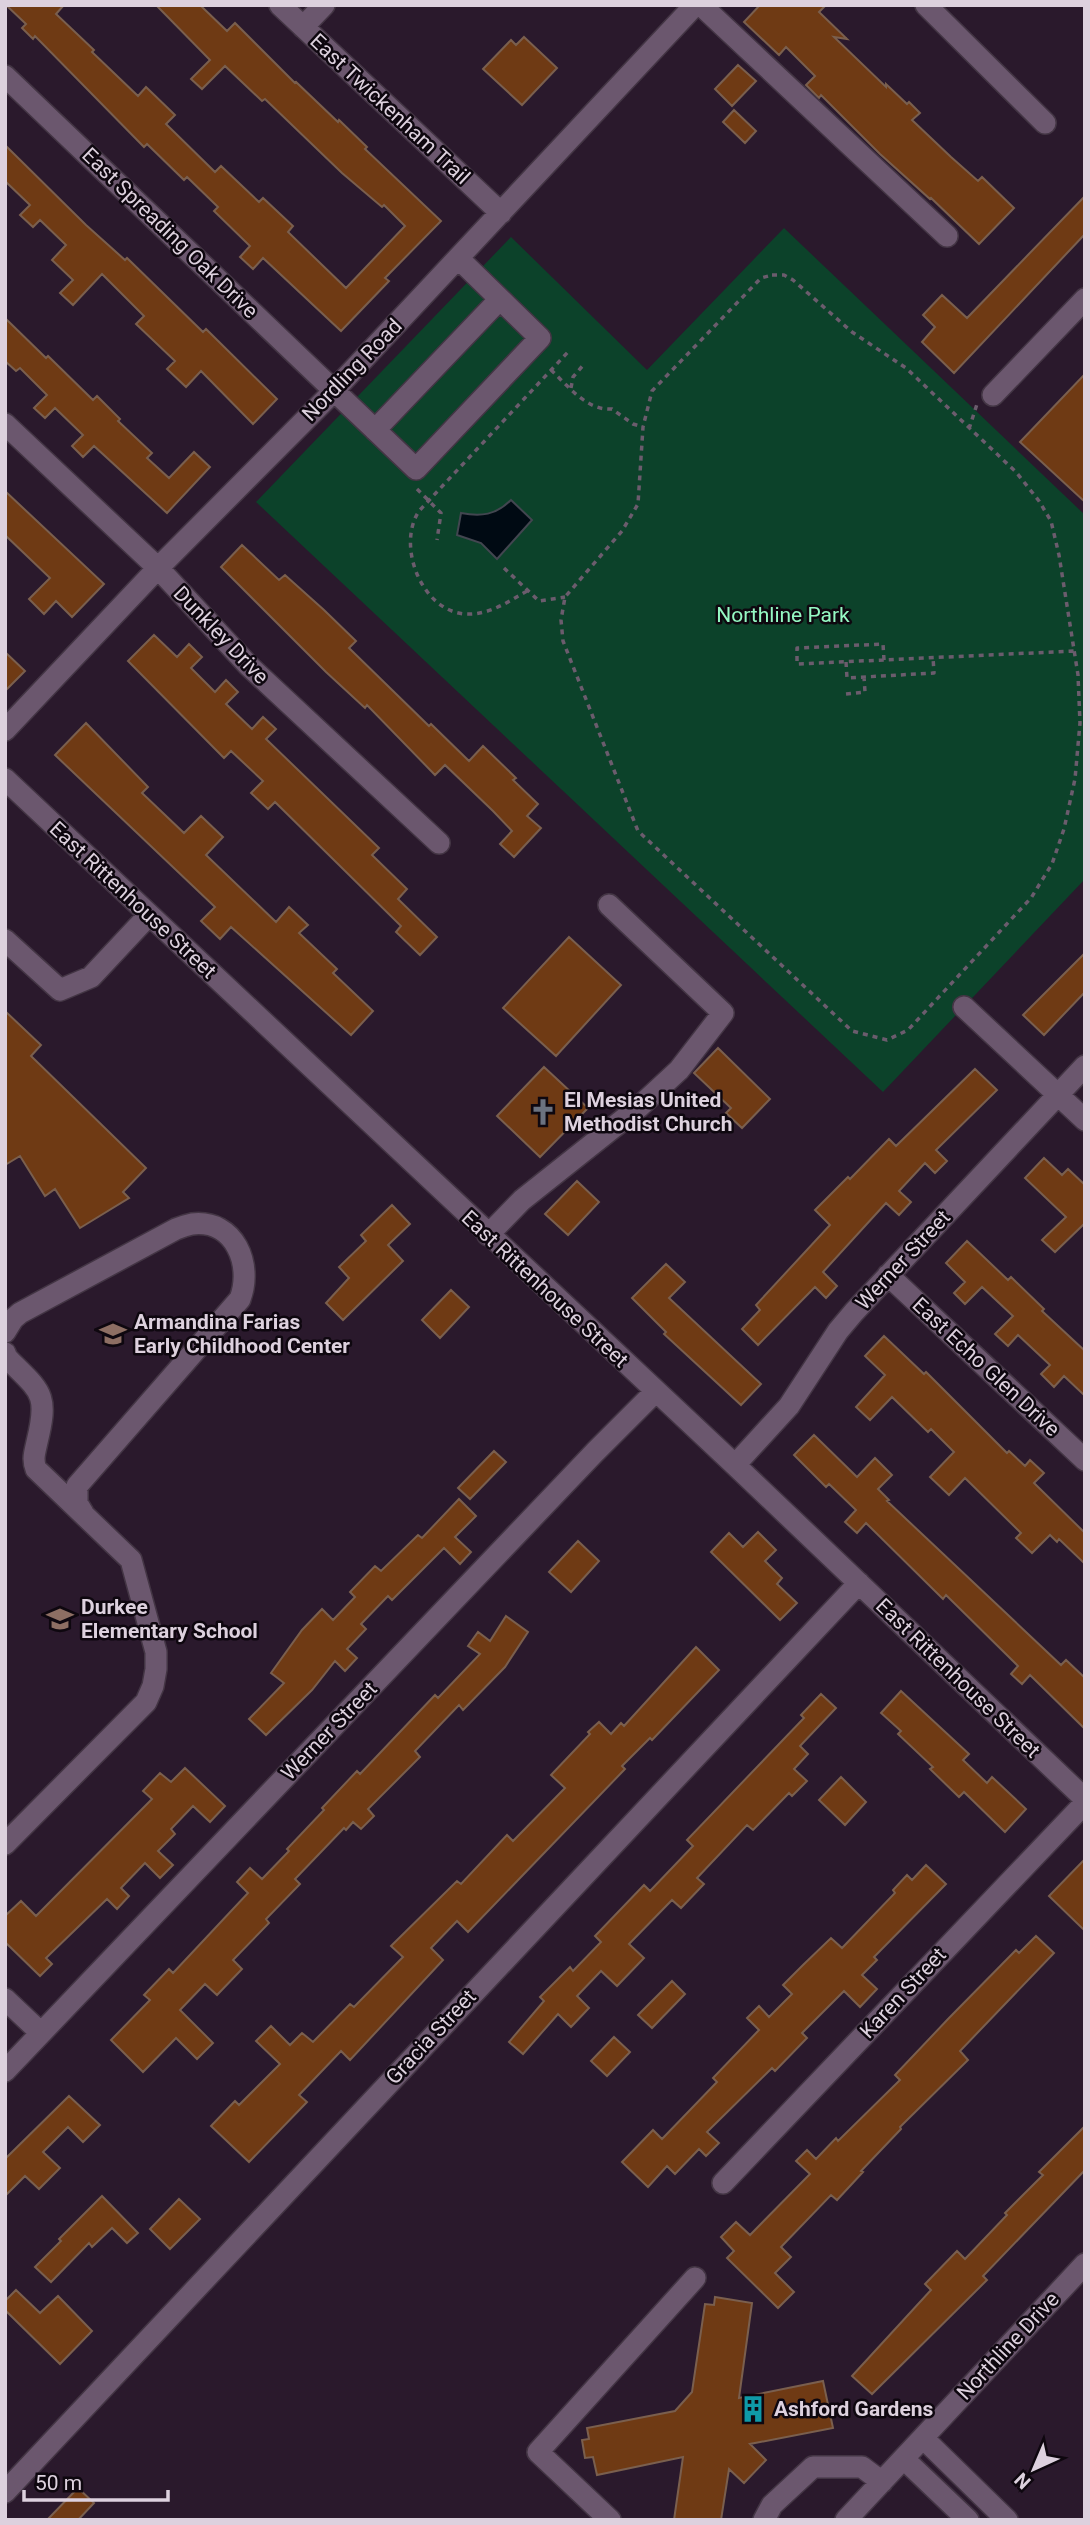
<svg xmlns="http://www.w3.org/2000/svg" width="1090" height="2525" font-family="Roboto,sans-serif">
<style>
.green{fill:#0c422a}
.water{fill:#000a13;stroke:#424650;stroke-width:2}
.building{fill:#6f3a14;stroke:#7a5f4e;stroke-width:2}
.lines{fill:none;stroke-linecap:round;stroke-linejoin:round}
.minor-casing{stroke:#433544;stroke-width:24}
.path{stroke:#6b5c6d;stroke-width:3.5;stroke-dasharray:5 5;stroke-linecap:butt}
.minor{stroke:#6b576e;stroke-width:21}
.labels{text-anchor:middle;stroke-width:5;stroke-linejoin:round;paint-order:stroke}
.street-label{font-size:21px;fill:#ddd1de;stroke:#0e070f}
.park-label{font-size:21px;fill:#95f8c3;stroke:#0e070f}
.poi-label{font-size:21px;font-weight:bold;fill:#ddd1de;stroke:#0e070f;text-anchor:start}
</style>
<rect width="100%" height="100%" fill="#2a192c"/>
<!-- green -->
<path class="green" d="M784,228l301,287v364l-202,213 -627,-590 255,-265 136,133z"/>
<!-- water -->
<path class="water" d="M511,500l21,20 -35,39 -16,-16 -24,-8 4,-22c20,4 35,2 50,-13z"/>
<!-- building -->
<path class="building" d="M6,5h58l-8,9 38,36 -2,2 46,44 8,-9 29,28 -9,9 49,48 6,-6 38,36 4,-4 30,28 -5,6 58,56 59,-62 -21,-21 -2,2 -40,-34 -77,-74 -3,2 -37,-35 -23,23 -11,-10 19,-19 -54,-55h44l27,26 8,-8 60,60 1,-1 42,40 1,-2 28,27 -2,2 76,72 -56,57 4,3 -48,50 -78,-73 -10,11 -13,-12 10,-11 -36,-35 4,-4 -31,-30 -3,3 -37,-36 -3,3 -109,-111 -2,3 -11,-11 4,-4z
M760,5h66l-7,7 28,27 -13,-2 52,50v-3l21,20 2,-2 11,11 -8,7 39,37 27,24 4,-4 32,31 -35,36 -48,-46 -1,1 -50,-45 -59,-59 -2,3 -13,-13 9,-9 -29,-29 -7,8 -35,-33z
M524,37l33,31 -35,37 -39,-36 28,-29 5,5z
M738,65l18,16 -24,25 -17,-17z
M734,110l22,21 -11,12 -22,-21z
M5,145l81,80 39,35 2,-2 76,74 3,-3 71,70 -24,25 -52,-53 -15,16 -19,-18 8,-8 -39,-37 8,-8 -42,-42 -29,31 -13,-12 13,-13 -21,-20 14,-15 -26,-25 -7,7 -13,-12 10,-10 -25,-24z
M1085,196v38l-131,139 -32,-31 13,-15 -12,-12 19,-20 25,23z
M5,318l41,40 2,-2 45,44 4,-4 23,23 -2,2 34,32 -5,5 22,20 25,-26 16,15 -43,46 -73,-67 -11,11 -11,-11 11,-11 -28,-27 -10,10 -11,-10 13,-13 -27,-27 -4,3 -11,-10z
M1085,374v128l-65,-60z
M5,491l99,93 -32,33 -16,-16 -12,13 -15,-15 21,-21 -45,-43z
M242,545l37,35 6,-5 39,35 32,31 -7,7 80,78 2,-2 38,37 14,-15 33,32 -3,2 25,24 -11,12 14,12 -27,29 -14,-13 12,-13 -19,-20 -48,-46 -10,10 -68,-70 -2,3 -39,-36 -105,-105z
M154,635l23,22 12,-13 13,13 -11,11 24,24 11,-12 12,12 -12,12 26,25 11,-12 13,12 -10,10 113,109 -7,7 35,34 -9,10 39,38 -17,18 -24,-23 5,-6 -126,-124 -7,7 -17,-16 12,-12 -32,-30 -7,7 -96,-97z
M5,652l20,19 -20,20z
M86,723l62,64 -6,6 42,40 17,-17 22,21 -17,18 70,67 13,-15 19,18 -9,8 38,36 -4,4 40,38 -22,24 -120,-108 -11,12 -19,-18 14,-14 -160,-152z
M569,937l52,48 -65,71 -53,-48z
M1085,953v39l-41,43 -21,-20z
M5,1011l36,34 -10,11 115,112 -23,24 6,6 -49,30 -25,-39 -10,7 -25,-40 -15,9z
M718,1048l52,51 -28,29 -16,-15 5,-5 -37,-35z
M544,1067l44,41 -48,49 -43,-41z
M975,1069l22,21 -61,60 11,11 -12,12 -10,-10 -26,28 12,11 -12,13 -13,-12 -63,69 14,14 -11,12 -11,-11 -57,58 -16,-16 18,-19 -4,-5 74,-80 -15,-15 33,-33 2,2 39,-40 7,7z
M1044,1158l18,17 6,-6 17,16v38l-30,29 -13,-12 24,-23 -41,-39z
M577,1181l22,21 -31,33 -23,-21z
M392,1205l18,19 -22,21 15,16 -60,59 -17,-17 23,-25 -10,-11 27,-26 -5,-6z
M967,1241l41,39 3,-3 33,32 -2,2 43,40v45l-21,-20 -10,11 -13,-13 9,-9 -32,-30 -10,11 -13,-12 18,-18 -31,-29 -17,17 -11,-11 11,-11 -19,-19z
M666,1264l19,18 -16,16 92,86 -20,21 -77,-71 2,-2 -34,-34z
M451,1290l18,17 -29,31 -18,-18z
M884,1336l40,38 2,-2 81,81 2,-2 16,15 5,-6 14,13 -10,10 51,50v31l-26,-25 -2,3 -7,-7 -18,18 -16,-15 5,-5 -56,-55 -16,17 -19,-18 24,-25 -23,-23 -3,3 -36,-35 -22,23 -14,-13 29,-32 -20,-19z
M814,1435l43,42 18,-19 17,17 -14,14 11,11 -2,1 174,164 5,-5 19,18v51l-55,-54 -8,9 -11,-10 7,-8 -72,-71 -3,4 -77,-76 -9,10 -12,-11 11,-12 -27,-26 -3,3 -32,-32z
M494,1451l12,11 -36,37 -12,-11z
M459,1499l17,17 -21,21 16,15 -11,12 -16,-16 -52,52 -4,-4 -27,28 5,5 -19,20 10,9 -12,13 -10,-10 -23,29 -46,45 -17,-16 35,-36 -13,-10 31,-43 20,-21 11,11 22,-23 -5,-5 25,-26 6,5 37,-36 4,3z
M758,1532l18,18 -11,11 17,17 -5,6 20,19 -17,17 -69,-68 18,-19 14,14z
M578,1541l21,20 -28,31 -22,-20z
M506,1616l22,16 -23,35 -42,43 -4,-5 -44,46 5,6 -52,52 6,7 -13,13 -8,-7 -7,8 -2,-2 -49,51 5,5 -34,35 3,4 -36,37 9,9 -25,26 -12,-11 -25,26 33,33 -16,16 -21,-21 -33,34 -32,-32 39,-40 -6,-5 25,-26 4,4 75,-80 -11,-11 13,-14 12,11 27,-28 -2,-2 37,-39 -2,-2 35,-37 3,3 75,-79 3,3 42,-44 -12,-8 10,-14 12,9z
M696,1647l23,23 -67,70 -2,-2 -28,28 3,3 -157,163 -11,-11 -26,27 12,12 -93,100 -9,-9 -42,44 8,7 -58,60 -38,-36 24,-25 4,4 41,-41 -24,-23 15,-15 19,19 12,-12 11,9 37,-38 4,3 49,-50 -12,-11 66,-65 4,3 46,-49 6,6 52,-53 -14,-13 39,-41 -2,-2 11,-10 12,12 10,-11 3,3z
M901,1691l68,63 -6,6 24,23 5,-6 34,32 -21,23 -41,-40 -5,5 -29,-28 3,-2 -35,-33 3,-3 -20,-18z
M821,1694l15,14 -36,38 8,8 -14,15 13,12 -15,15 -3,-3 -36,37 -6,-5 -50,53 7,6 -23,24 -9,-8 -43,44 15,14 -27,28 -16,-15 -24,25 12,12 -18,19 -13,-13 -35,40 -14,-12 35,-41 -4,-4 30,-30 3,4 28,-29 -6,-6 49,-51 6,6 43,-45 -6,-6 117,-122 -3,-3z
M185,1768l40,38 -15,16 -17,-16 -22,23 4,5 -17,17 15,14 -13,13 -15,-15 -24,25 8,8 -12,13 -10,-10 -61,59 6,6 -12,12 -35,-34v-26l16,-15 15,15 116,-117 -9,-8 17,-18 11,9z
M841,1777l25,25 -21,23 -26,-25z
M1085,1859v72l-36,-35z
M926,1865l20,19 -72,73 3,3 -15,15 15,14 -17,18 -16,-16 -42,42 5,5 -32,33 -3,-3 -65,64 12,11 -13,13 -7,-7 -24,25 -8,-8 -19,21 -26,-25 31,-32 9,9 55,-57 -4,-4 46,-48 -12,-12 12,-12 10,11 23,-23 -9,-9 20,-20 28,-27 11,10 53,-55 -2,-3 14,-15 5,5z
M1036,1936l18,17 -94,98 8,9 -68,67 1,2 -40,42 2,1 -26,28 -6,-5 -50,52 10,10 -16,16 19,19 -16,16 -51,-50 7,-7 -13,-14 15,-15 14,13 60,-61 -14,-13 11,-11 9,9 20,-21 2,3 62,-61 -5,-5 54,-57 67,-68 3,3z
M672,1981l13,13 -33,34 -14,-13z
M614,2037l16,15 -23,24 -16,-15z
M69,2096l31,29 -17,17 -15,-15 -25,25 17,16 -21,21 -14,-13 -20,20v-37z
M1085,2126v44l-102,106 4,4 -115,114 -20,-18 79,-86 -6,-6 32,-33 8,8 42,-44 -2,-2 38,-38 -4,-3z
M102,2196l36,37 -11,10 -15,-15 -20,19 -3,-4 -38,39 -16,-15 26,-26 -2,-2z
M179,2199l21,20 -30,30 -20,-20z
M16,2290l24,23 18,-17 34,35 -32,33 -55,-54v-9z
M715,2297l37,6 -13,95 84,-17 10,47 -83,16 16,16 -22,23 -15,-14 -8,51h-47l9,-63 -86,18 -4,-18 -8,1 -3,-18 7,-1 -2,-11 88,-17 17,-19 13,-88 9,1z
M78,2488l16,15 -16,17h-31z"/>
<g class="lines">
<defs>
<path id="minor" d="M280,5l221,208
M701,5l246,231
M926,5l119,118
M303,27l21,-22
M5,76l411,393 124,-131 -82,-80
M993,395l92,-96
M5,424l153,144 91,98 190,177
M375,430l125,-131
M5,730l153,-162 167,-168 370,-395
M5,779l730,686 350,334
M5,940l55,50 31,-13 58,-62
M964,1007l121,113
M488,1235l34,-35 117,-93 40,-37 44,-57 -114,-108
M888,1275l197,185
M5,1332l8,-13 7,-6 156,-84c5,-2 11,-4 16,-5 43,-5 61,41 48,75l-163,187v17l6,10
M5,1353l2,5c34,34 42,35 30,84 -2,10 -5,17 -1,27l95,91 25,92v17l-3,17 -7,16 -141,142
M735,1465l54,-59 49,-75 16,-19 231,-246
M5,1999l36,34
M5,2071l590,-619 60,-60
M723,2183l362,-380
M923,2438l84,82
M904,2459l64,61
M5,2492l854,-909
M610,2520l-72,-68 157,-174
M764,2520l8,-15 41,-38h49l20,15
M846,2520l239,-256"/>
</defs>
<!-- minor casing -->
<use href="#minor" class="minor-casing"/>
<!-- path -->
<path class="path" d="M772,275h12l9,5 59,52 54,36 110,104 23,29 12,20 8,34 19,120 2,48 -5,56 -11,50 -12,35 -21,34 -123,132 -21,10 -35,-9 -214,-200 -75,-190 -2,-21 4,-23 57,-66 16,-27 5,-77 9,-36 109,-113z
M551,370c17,16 36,41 61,39l21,15 10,3
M571,388l2,-11 12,-14
M969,429l8,-25
M417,489l24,24 -4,27
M504,568l35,33 26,-4
M527,591c-19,11 -38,24 -61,23 -44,-2 -70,-68 -47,-103l149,-159
M884,660l-1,-16 -86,4v16l277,-13
M846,662l1,16 87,-5 -1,-16
M846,694l19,-2 -1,-15"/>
<!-- minor -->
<use href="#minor" class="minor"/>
</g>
<!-- icons -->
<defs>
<symbol id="church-bare" viewBox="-9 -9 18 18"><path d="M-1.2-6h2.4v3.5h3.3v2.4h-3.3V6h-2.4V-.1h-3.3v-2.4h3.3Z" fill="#6b7280" stroke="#0e070f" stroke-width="2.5" paint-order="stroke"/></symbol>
<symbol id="school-bare" viewBox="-9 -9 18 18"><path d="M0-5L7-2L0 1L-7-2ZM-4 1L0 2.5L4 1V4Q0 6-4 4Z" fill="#8d6e63" stroke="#0e070f" stroke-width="2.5" paint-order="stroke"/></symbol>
<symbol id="building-bare" viewBox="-9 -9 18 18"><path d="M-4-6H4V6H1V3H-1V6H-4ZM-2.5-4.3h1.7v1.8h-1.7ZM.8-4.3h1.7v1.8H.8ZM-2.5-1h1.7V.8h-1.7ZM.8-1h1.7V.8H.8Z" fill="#0f9aa8" stroke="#0e070f" stroke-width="2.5" paint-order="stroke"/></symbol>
</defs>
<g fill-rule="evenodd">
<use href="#church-bare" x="524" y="1093" width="38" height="38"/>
<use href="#school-bare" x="94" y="1315" width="38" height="38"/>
<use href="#school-bare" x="41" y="1600" width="38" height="38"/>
<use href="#building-bare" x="734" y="2390" width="38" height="38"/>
</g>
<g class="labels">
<!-- street labels -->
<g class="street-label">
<text transform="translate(390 109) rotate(43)" y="7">East Twickenham Trail</text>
<text transform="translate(170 233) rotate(44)" y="7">East Spreading Oak Drive</text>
<text transform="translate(352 370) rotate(-46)" y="7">Nordling Road</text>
<text transform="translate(221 635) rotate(46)" y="7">Dunkley Drive</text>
<text transform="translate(133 900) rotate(43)" y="7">East Rittenhouse Street</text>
<text transform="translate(903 1260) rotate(-47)" y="7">Werner Street</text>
<text transform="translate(545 1289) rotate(43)" y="7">East Rittenhouse Street</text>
<text transform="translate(986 1367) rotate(43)" y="7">East Echo Glen Drive</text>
<text transform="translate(958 1678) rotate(44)" y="7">East Rittenhouse Street</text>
<text transform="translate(329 1731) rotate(-46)" y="7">Werner Street</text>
<text transform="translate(903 1993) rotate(-47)" y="7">Karen Street</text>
<text transform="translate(431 2037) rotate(-47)" y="7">Gracia Street</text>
<text transform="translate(1008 2346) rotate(-47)" y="7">Northline Drive</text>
</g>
<!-- park labels -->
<g class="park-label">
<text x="783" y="622">Northline Park</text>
</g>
<!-- poi labels -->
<g class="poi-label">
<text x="564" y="1107">El Mesias United<tspan x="564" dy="24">Methodist Church</tspan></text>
<text x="134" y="1329">Armandina Farias<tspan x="134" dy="24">Early Childhood Center</tspan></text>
<text x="81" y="1614">Durkee<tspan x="81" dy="24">Elementary School</tspan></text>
<text x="774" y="2416">Ashford Gardens</text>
</g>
</g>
<!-- border -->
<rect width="1090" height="2525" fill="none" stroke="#ddd1de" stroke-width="14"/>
<!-- north arrow -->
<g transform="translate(1034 2469) rotate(224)" stroke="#0e070f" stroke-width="5" paint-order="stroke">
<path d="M0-5L12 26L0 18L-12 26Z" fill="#ddd1de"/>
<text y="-10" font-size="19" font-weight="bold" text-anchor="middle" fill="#ddd1de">N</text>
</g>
<!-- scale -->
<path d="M24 2490v10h144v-10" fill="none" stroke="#ddd1de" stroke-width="3.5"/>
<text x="35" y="2490" font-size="21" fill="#ddd1de" stroke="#0e070f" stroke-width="5" paint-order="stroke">50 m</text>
</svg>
